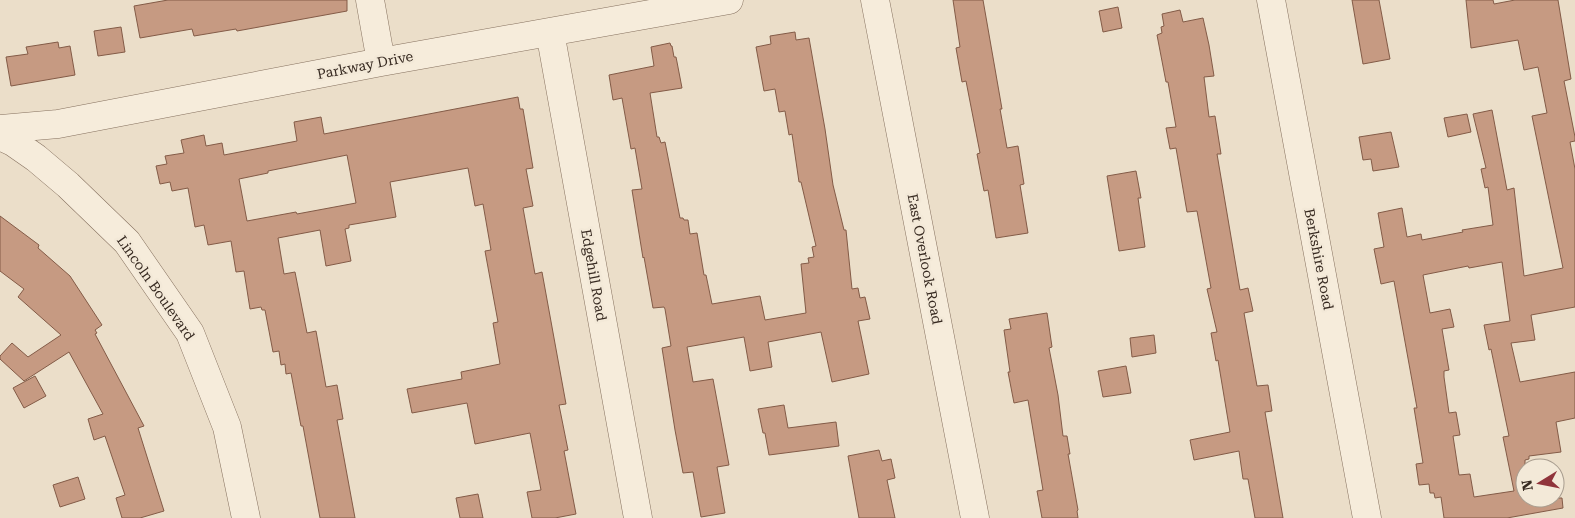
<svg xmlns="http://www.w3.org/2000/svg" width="1575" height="518" font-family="'Roboto Serif',serif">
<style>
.building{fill:#c69a82;stroke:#835b47;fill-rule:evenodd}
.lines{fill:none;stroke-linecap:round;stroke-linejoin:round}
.minor-casing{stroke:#86715f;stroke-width:29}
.minor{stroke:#f6ecdb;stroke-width:28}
.labels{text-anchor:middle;stroke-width:5;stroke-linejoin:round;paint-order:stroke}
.street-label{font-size:14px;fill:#372a21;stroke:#f3e9d8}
</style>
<rect width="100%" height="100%" fill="#ebdec9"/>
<!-- building -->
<path class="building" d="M168,0h179v11l-110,20 -1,-2 -42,7 -2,-7 -52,9 -6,-32z
M953,0h30l19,109h-2l7,39 11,-2 6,38 -4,1 8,48 -32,5 -8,-48 -4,1 -7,-37 3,-1 -14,-72 -4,1 -6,-34 4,-1z
M1352,0h27l11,59 -27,5z
M1466,0h27l1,4 21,-4h43l13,79 -7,2 11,56v4l-5,1 5,27v138l-44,8 4,25 -24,3 9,39 55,-10v46l-19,4 5,30 -32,4v3l-4,1v38h37l1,10 -56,10h-63l-3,-21 -6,1 -1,-5h-4l-1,-9 -10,1 -3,-21 7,-1 -9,-55h3l-23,-127 -13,3 -7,-35 10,-2 -6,-34 24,-5 5,29 14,-3 1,6 41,-8 -1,-2 31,-5 -5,-38 -3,1 -4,-19 5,-1 -13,-54 19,-4 15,80 7,-2 10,88 39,-8 -31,-152 15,-3 -9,-46 -14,3 -6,-30 -47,8zM1502,262l8,59 -26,4 5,25 2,-1 18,87 -6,1 11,54 -40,6 -4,-23 -11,1 -6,-39 7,-1 -4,-23 -7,1 -5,-36v-6l5,-1 -7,-41 12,-2 -4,-18 -20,4 -7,-38 45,-9 1,2z
M1118,7l4,21 -19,4 -4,-21z
M1180,10l3,12 20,-4 6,27 5,31 -10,1 5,40 6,-1 6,38h-4l23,136 8,-2 5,23 -9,2 13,73 11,-1 4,26 -7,1 18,106h-28l-7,-39h-5l-4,-28 -45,9 -4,-20 40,-8 -12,-72 -2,1 -5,-28 6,-1 -10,-43 4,-1 -14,-77 -10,1 -11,-64 -6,1 -4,-21 10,-1 -8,-45h-2l-9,-47 5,-2 -1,-6 3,-1 -2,-12z
M121,27l4,25 -27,4 -4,-25z
M795,32l1,8 13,-2 16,91 8,56 11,45h2l6,59 6,-1 2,10 5,-1 5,22 -12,2 11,53 -37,8 -11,-50 -53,10 4,25 -22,4 -6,-34 -57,10 6,35 20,-3 16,86 -12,2 8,46 -24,4 -8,-45 -10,1 -8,-43 -13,-82 9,-2 -6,-37 -1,-2 -11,1 -9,-51 -1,1 -11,-68 10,-1 -7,-41 -4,1 -9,-51 -9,2 -4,-25 45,-9 -3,-19 19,-4 1,3h1l2,11h2l1,5 5,26 -32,5 7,44h2l2,6 4,-1 15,76h3l1,2h4l2,14 7,-1 7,42h2l6,29 48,-8 5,24 41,-7 -5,-49 8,-1 -1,-5 6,-1 -2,-10 4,-1 -15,-64h-2l-7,-48 -3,1 -4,-24 -6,1 -4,-23 -11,2 -8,-44 15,-3 -1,-8z
M58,42l1,6 11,-2 5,29 -64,11 -5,-29 22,-3 -2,-7z
M518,97l2,12h3l10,59 -7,1 7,37 -10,2 12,66 7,-2 24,132 -7,1 9,45 -4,1 12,63 -21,4h-23l-5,-26 14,-2 -11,-57 -55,11 -8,-41 -55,10 -5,-24 55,-10 -1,-7 39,-8 -7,-41 5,-1 -13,-71 6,-1 -8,-46 -8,2 -7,-38 -78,14 6,35 -47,8v3l-4,1 6,32 -25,5 -6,-36 -42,8 6,36 11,-2 12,61 9,-2 10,56 11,-2 6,34 -6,1 18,98h-35l-17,-92h-2l-1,-5 -9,-48 -5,1 -1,-10 -4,1 -2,-14 -6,1 -8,-42h-3l-1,-3 -11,2 -6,-38 -8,1 -5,-31 -23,4 -4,-20 -9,2 -7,-39 -16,3 -2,-9 -10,2 -4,-18 11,-2 -2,-8 19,-3 -3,-13 23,-5 2,11 16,-3 2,12 73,-14 -3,-19 27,-5 3,17zM347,155l9,48 -59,11 -1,-2 -49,9 -8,-42 29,-6v-2z
M1467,114l4,18 -23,5 -4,-19z
M1391,132l8,35 -26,4 -2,-12 -8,1 -4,-23z
M1136,171l5,27h-3l7,49 -26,4 -12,-75z
M0,216l39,29 -1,3 32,28 32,49 -7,5 2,3 -2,1 49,92 -6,2 26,83 -24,7h-18l-6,-20 9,-3 -20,-59 -11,4 -6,-21 15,-5 -34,-62 -45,29 -24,-22v-3l12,-13 16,14 33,-22 -43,-38 6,-8 -24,-18z
M1047,313l5,34 -3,1 9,47 5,41h4l3,18h-2l10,56 -1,1 1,7h-36l-5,-27 6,-1 -15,-90 -14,3 -6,-31h2l-6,-42 7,-1 -2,-10z
M1154,335l2,18 -24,4 -2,-19z
M1126,366l5,27 -28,4 -5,-26z
M35,376l11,20 -22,12 -11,-20z
M784,405l4,23 48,-6 3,24 -70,9 -4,-22h-2l-5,-24z
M879,450l3,11 9,-2 4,19 -8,2 8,38h-36l-11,-62z
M78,477l7,22 -25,8 -7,-22z
M478,494l5,24h-23l-4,-20z"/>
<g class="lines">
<defs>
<path id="minor" d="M370,0l11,62
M875,0l100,518
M1271,0l96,518
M550,32l88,486
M0,129l58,-5 323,-62 348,-62
M0,136l13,6 23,16 32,27 59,57 63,91 37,94 19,91"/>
</defs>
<!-- minor casing -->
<use href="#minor" class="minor-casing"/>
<!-- minor -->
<use href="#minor" class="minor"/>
</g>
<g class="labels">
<!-- street labels -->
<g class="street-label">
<text transform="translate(365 65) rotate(-11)" y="5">Parkway Drive</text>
<text transform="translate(925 259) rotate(79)" y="5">East Overlook Road</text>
<text transform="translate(1319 259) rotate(79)" y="5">Berkshire Road</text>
<text transform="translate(594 275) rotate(80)" y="5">Edgehill Road</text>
<text transform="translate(156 288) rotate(55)" y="5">Lincoln Boulevard</text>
</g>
</g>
<!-- north arrow -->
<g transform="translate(1540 483) rotate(260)"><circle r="24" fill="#f3e9d8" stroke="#a89d8f"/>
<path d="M0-4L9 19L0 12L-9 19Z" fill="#90343b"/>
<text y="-8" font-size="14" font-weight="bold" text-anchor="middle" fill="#372a21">N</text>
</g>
</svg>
